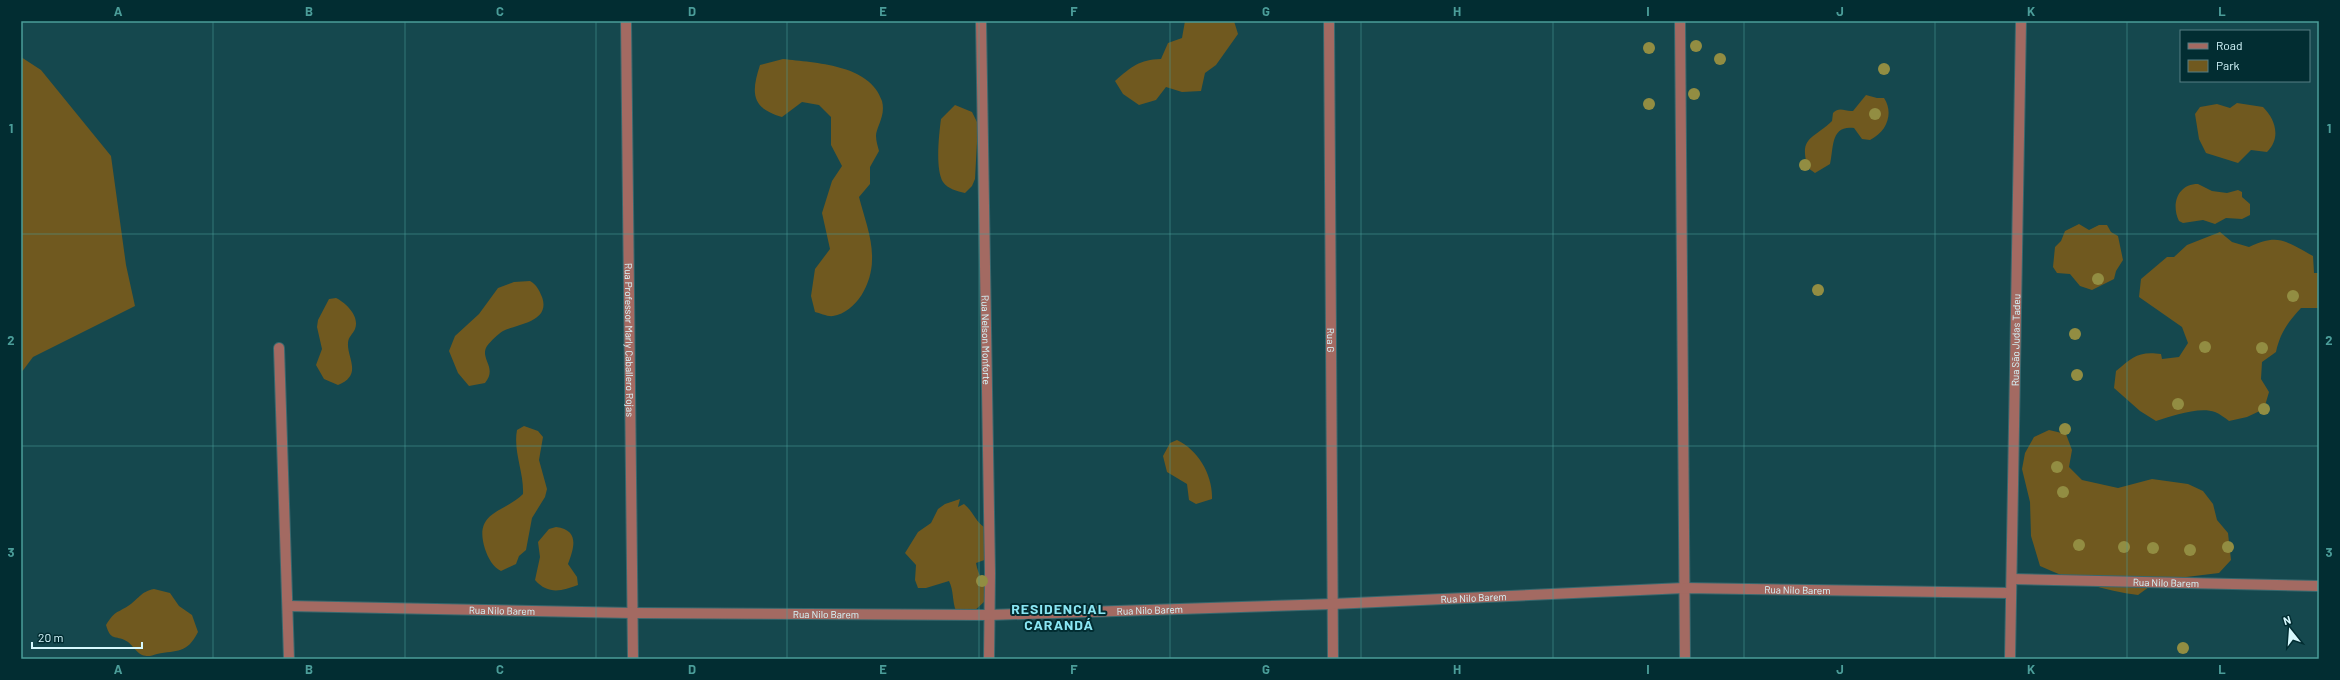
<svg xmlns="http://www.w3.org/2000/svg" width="2340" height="680" font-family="Barlow,sans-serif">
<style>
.green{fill:#70591f}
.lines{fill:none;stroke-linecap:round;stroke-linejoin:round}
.minor-casing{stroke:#38686e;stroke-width:12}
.minor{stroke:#a36a62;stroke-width:10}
.tree{fill:#928d42}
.grid{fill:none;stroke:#4b9d99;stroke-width:1;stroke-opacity:0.55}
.labels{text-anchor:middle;stroke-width:4;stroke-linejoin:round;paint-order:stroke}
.street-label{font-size:10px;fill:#d7f9fe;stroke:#022d32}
.district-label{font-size:14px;font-weight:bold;letter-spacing:1px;fill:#8ae6f3;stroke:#022d32}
.neatline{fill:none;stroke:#4b9d99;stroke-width:1.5}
.grid-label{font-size:13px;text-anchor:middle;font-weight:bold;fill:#4b9d99}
</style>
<rect width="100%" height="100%" fill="#15484e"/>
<!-- green -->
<path class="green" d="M1185,21h49l4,13 -22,31 -11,8 -4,18 -19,1 -16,-5 -10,13 -17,5 -16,-11 -8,-13c17,-15 24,-21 46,-22l7,-16 14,-5z
M21,57l20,13 70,86 15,109 9,41 -102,51 -12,16z
M783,59c32,4 87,5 99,42 4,15 -6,26 -6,35 0,5 2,11 3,15l-9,16v17l-11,13c5,20 14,42 13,63 0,23 -15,52 -39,56 -5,1 -13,-3 -18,-4l-4,-16 4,-27 15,-20 -8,-36 10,-32 10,-15 -11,-21v-28l-12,-12 -17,-3 -20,15c-31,-9 -31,-24 -22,-52z
M1866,95l11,3h7c10,15 3,34 -14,42l-8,-1 -8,-11c-24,-3 -20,20 -24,36l-15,9 -7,-5c-10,-32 6,-29 24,-47l1,-8c7,-7 12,-1 20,-2z
M2237,103l26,4c13,13 18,31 4,45l-16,-2 -13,13 -32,-10 -7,-14 -4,-25 5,-7 17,-3 13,4z
M955,105l17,7 6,12 -3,55 -3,7 -7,7c-8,-2 -17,-4 -22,-11 -8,-13 -4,-48 -2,-63z
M2198,184l14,7 15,2 11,-3 4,2v5l8,7v11l-8,4 -16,-1 -11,6 -12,-4 -20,3 -4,-2c-8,-16 -2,-37 19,-37z
M2079,224l10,6 10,-5h8l4,7 7,4 5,24 -7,11 -2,8 -22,11 -12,-4 -10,-12 -13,-1 -4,-6 2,-20 6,-6 4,-10z
M2220,232l12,10 17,5c29,-14 37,-6 64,9l1,17h5v35h-18c-13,14 -21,25 -25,44l-14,10 -1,17 8,13 -5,17 -17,8 -18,4c-4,-3 -9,-7 -14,-9 -15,-6 -44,4 -59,9l-16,-10 -26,-23 2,-17c17,-14 22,-20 45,-17l1,5 17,-2 9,-14 -6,-16 -43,-30 2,-18 26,-22h7l13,-12z
M530,281c7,4 9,9 12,16 9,25 -25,27 -39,34 -5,3 -12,10 -16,15 -8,13 11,21 -2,37l-16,3 -11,-13 -9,-22 6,-15 24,-22 19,-26 16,-6z
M336,298c10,5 24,18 19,31 -2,5 -7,8 -7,14 -1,15 15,32 -10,42l-14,-6 -8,-14 6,-16 -5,-22 1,-7 11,-21z
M524,426l14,5 5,6 -4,23 8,29 -2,8 -13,21 -6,32 -7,6 -3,8 -15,7c-8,-4 -13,-13 -16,-22 -12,-38 19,-36 38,-55 1,-22 -10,-42 -6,-64z
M2049,430l17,4 6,16 -3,17 13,13 36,8 34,-9 36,5 15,7 10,13 4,16 11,13 3,27 -12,13 -49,6 -17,5 -15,11c-32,-4 -68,-15 -98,-29l-9,-30 -1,-34 -8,-33 3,-16 9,-16z
M1177,440c21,10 36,35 35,59l-16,5 -7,-4 -2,-16 -20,-12 -4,-16 7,-13z
M960,499l-2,8 6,-3c9,7 11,17 20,23l6,31 -14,5c2,13 11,22 10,37l-16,15 -14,-4c-4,-10 -2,-20 -7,-30l-23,7h-8l-3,-8 1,-15 -11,-12 13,-21 13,-9 7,-14 7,-5z
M556,527c24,3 18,21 12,37l9,13 1,8c-16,6 -30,10 -43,-5l5,-23 -2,-15 11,-13z
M154,589l16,4 9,13 13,9 6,17c-11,22 -21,18 -41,22 -6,2 -9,3 -15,1 -6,-3 -9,-9 -14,-13 -11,-8 -17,1 -22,-17 9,-14 9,-11 22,-19 11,-7 12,-14 26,-17z"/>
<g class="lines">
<defs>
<g id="minor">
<path id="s1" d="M626,21l7,638"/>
<path id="s2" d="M981,21l9,552 -1,86"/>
<path id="s3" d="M1329,21l4,638"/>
<path d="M1680,21l5,638"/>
<path d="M279,348l10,311"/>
<path id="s4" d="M2012,579l307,7"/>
<path id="s5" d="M288,606l344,7 357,2 343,-11 352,-16 327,5"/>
<path id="s6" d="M2010,659l11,-638"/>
</g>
</defs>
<!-- minor casing -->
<use href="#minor" class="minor-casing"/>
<!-- minor -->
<use href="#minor" class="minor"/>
</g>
<!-- trees -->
<g class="tree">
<circle cx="1696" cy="46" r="6"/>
<circle cx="1649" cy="48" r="6"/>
<circle cx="1720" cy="59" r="6"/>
<circle cx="1884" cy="69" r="6"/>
<circle cx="1694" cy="94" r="6"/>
<circle cx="1649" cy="104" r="6"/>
<circle cx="1875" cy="114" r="6"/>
<circle cx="1805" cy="165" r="6"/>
<circle cx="2098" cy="279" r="6"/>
<circle cx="1818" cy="290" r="6"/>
<circle cx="2293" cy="296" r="6"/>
<circle cx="2075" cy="334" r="6"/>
<circle cx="2205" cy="347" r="6"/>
<circle cx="2262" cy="348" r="6"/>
<circle cx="2077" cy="375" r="6"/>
<circle cx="2178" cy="404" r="6"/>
<circle cx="2264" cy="409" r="6"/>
<circle cx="2065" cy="429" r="6"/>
<circle cx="2057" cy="467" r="6"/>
<circle cx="2063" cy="492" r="6"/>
<circle cx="2079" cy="545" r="6"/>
<circle cx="2124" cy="547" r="6"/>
<circle cx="2228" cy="547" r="6"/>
<circle cx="2153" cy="548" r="6"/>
<circle cx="2190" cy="550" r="6"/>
<circle cx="982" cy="581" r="6"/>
<circle cx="2183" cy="648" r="6"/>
</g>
<!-- grid -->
<path class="grid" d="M213,21v638M405,21v638M596,21v638M787,21v638M979,21v638M1170,21v638M1361,21v638M1553,21v638M1744,21v638M1935,21v638M2127,21v638M21,234h2298M21,446h2298"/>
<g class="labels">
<!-- street labels -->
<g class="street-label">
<text dy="4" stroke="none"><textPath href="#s1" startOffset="319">Rua Professor Marly Caballero Rojas</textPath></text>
<text dy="4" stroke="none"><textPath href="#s2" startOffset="319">Rua Nelson Monforte</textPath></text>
<text dy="4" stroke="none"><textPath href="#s3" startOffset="319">Rua G</textPath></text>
<text dy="4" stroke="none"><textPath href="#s6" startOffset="319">Rua São Judas Tadeu</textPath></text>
<text dy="4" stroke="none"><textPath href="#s4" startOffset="154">Rua Nilo Barem</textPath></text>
<text dy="4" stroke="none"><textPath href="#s5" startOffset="1510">Rua Nilo Barem</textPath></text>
<text dy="4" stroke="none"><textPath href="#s5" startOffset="1186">Rua Nilo Barem</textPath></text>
<text dy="4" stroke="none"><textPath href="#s5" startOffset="862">Rua Nilo Barem</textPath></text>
<text dy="4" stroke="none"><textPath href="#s5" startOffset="214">Rua Nilo Barem</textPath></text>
<text dy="4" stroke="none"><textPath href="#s5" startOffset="538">Rua Nilo Barem</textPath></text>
</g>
<!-- district labels -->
<g class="district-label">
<text x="1059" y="614">RESIDENCIAL<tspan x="1059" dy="16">CARANDÁ</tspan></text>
</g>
</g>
<!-- border -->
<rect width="2340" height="680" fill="none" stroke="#022d32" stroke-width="44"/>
<!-- legend -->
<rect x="2180" y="30" width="130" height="52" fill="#022d32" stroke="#577f84"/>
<rect x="2188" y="43" width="20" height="6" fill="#a36a62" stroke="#577f84"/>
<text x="2216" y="50" font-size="12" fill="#d7f9fe">Road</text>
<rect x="2188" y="60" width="20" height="12" fill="#70591f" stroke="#577f84"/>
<text x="2216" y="70" font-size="12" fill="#d7f9fe">Park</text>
<!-- north arrow -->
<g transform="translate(2290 630) rotate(343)" stroke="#022d32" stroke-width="3" paint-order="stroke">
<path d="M0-3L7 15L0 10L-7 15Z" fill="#d7f9fe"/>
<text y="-6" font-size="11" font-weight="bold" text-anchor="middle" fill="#d7f9fe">N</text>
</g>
<!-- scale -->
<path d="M32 642v6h110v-6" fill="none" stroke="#d7f9fe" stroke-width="2"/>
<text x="38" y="642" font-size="12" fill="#d7f9fe" stroke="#022d32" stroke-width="3" paint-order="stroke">20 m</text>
<rect x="22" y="22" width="2296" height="636" class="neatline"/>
<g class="grid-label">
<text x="118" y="16">A</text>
<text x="309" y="16">B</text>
<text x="500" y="16">C</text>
<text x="692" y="16">D</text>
<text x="883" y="16">E</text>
<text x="1074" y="16">F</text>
<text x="1266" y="16">G</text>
<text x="1457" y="16">H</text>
<text x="1648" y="16">I</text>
<text x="1840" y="16">J</text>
<text x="2031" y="16">K</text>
<text x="2222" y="16">L</text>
<text x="11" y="133">1</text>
<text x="2329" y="133">1</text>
<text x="11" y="345">2</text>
<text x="2329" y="345">2</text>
<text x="11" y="557">3</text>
<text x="2329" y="557">3</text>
<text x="118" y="674">A</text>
<text x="309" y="674">B</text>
<text x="500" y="674">C</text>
<text x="692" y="674">D</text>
<text x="883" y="674">E</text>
<text x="1074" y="674">F</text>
<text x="1266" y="674">G</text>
<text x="1457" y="674">H</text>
<text x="1648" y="674">I</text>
<text x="1840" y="674">J</text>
<text x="2031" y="674">K</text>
<text x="2222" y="674">L</text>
</g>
</svg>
